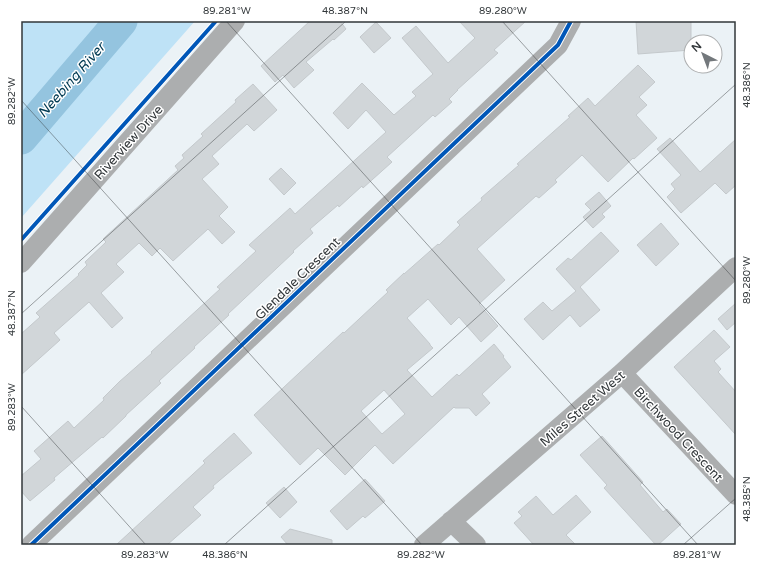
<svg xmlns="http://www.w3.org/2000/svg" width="757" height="566" font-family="'Varela Round',sans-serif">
	<rect width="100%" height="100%" fill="#ebf2f6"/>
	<path fill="#bee2f6" d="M21,21H195L21,218Z"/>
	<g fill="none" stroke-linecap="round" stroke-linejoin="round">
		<path stroke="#94c4df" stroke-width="33" d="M21,138L121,21"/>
	</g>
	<path fill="#d1d6d9" stroke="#c4c9cc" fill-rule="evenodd" d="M310,21H340L346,29L334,40L333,39L306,62L314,70L294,88L283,75L275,82L261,66Z
		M459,21H526L494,50L498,53L457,90H458L449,99L452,102L435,117L433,115L387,157L392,162L363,188L362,186L339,207L338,205L310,229L313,233L293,251L294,252L228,314L229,315L194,347L195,348L159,381L161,383L126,415V416L103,438L102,437L54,478L55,480L30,501L21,491V476L41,459L34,451L68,421L74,428L104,400L103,398L119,382L152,353L151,352L220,289L217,287L256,251L249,245L290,208L295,214L386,132L366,110L348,129L333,113L362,83L394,115L416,96L412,92L433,74L402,38L416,26L448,63L475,38Z
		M636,21H691V50L638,54Z
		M376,22L391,38L374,53L360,37Z
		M638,65L655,82L639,97L647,105L636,115L657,138L634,159L633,158L608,182L582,155L555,180L557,182L539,198L536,196L477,249L505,280L479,304L498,326L481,342L459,317L451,325L428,299L407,318L430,344V345L433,348L407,370L432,397L457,374L459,376L494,344L504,356L503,357L511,367L482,394L490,403L476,416L469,408H455L454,407L393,464L375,445L345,475L318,448L300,465L254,415L343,332L344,333L388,292L386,290L404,273V274L438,244L439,245L460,225L457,222L482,200L481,198L519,165L517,164L570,117L568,116L588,98L595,106ZM384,390L405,414L382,434L361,411Z
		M253,84L277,110L254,131L247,124L212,156L219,164L202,179L228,207L219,216L235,232L222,244L208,229L173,261L160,248L152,256L139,243L116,264L124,272L101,293L123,318L112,328L89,302L54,333L60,340L21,375V334L40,317L36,313L79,275L78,274L87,265L85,262L106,242L103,239L178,170L175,166L184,158L182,155L203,136L201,134L236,102L235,100Z
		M670,138L700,172L736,139V185L726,194L715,183L681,213L667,197L675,189L671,184L681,175L657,149Z
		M281,168L296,183L284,195L269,179Z
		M599,192L611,206L602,214L605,217L593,228L583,217L591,210L585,204Z
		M661,223L679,244L656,266L637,245Z
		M601,232L619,251L580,287L600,310L580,327L570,315L543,340L524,319L543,302L552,311L576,291L556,269L568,258L571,260Z
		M736,303V322L727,330L718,319Z
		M714,330L730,347L714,361L721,369L718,372L736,392V435L674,367Z
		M234,433L252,453L213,486L214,488L193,507L201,515L167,545H116L205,463L203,461Z
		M602,436L643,482L640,485L663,512L667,509L681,524L658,545H656L604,488L607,485L580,455Z
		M365,479L385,501L365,518L363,516L347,530L330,511Z
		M284,487L297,502L280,518L266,503Z
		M576,495L591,512L566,535L576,545H534L514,523L522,516L518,512L536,496L553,515Z
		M290,529L332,540V545H288L281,537Z"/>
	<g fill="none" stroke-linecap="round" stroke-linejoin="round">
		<path stroke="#acaeaf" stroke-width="20" d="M21,263L235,21
			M622,373L736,495
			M451,521L476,545
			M31,545L558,45L571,21
			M424,545L622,373L736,267"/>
		<g stroke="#fff" stroke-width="6">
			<path id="cycleway" d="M21,240L216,21
				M31,545L558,45L571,21"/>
		</g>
		<use href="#cycleway" stroke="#0057b8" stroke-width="4"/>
	</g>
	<path fill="none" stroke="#32373a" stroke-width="1" stroke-opacity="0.45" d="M226,21L698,545M502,21L736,281M21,100L422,545M21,314L346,21M21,406L146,545M224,545L736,84M683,545L736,498"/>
	<g text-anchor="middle" stroke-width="3" stroke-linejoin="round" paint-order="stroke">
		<g font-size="13" fill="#32373a" stroke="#fff">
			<text transform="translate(128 142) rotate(-48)" y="5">Riverview Drive</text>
			<text transform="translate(297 278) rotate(-44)" y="5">Glendale Crescent</text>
			<text transform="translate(582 408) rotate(-41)" y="5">Miles Street West</text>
			<text transform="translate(679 434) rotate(47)" y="5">Birchwood Crescent</text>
		</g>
		<g font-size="14" font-style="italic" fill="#003a53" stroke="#fff">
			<text transform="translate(71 80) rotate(-49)" y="5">Neebing River</text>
		</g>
	</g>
	<rect width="757" height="566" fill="none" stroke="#ffffff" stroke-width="44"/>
	<g transform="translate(703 54) rotate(318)"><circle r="19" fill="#ffffff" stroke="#adafb0"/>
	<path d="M0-3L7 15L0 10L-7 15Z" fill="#73787c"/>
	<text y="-6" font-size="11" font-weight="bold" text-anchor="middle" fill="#32373a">N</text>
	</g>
	<rect x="22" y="22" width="713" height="522" fill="none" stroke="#32373a" stroke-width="1.5"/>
	<g font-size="10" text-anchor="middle" fill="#32373a">
		<text x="227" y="14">89.281°W</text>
		<text x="345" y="14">48.387°N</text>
		<text x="503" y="14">89.280°W</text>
		<text transform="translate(746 85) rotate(-90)" y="4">48.386°N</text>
		<text transform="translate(11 101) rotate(-90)" y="4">89.282°W</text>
		<text transform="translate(746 280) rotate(-90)" y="4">89.280°W</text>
		<text transform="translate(11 313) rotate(-90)" y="4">48.387°N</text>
		<text transform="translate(11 407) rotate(-90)" y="4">89.283°W</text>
		<text transform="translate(746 499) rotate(-90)" y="4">48.385°N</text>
		<text x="145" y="558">89.283°W</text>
		<text x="225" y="558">48.386°N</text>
		<text x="421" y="558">89.282°W</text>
		<text x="697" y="558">89.281°W</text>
	</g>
</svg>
